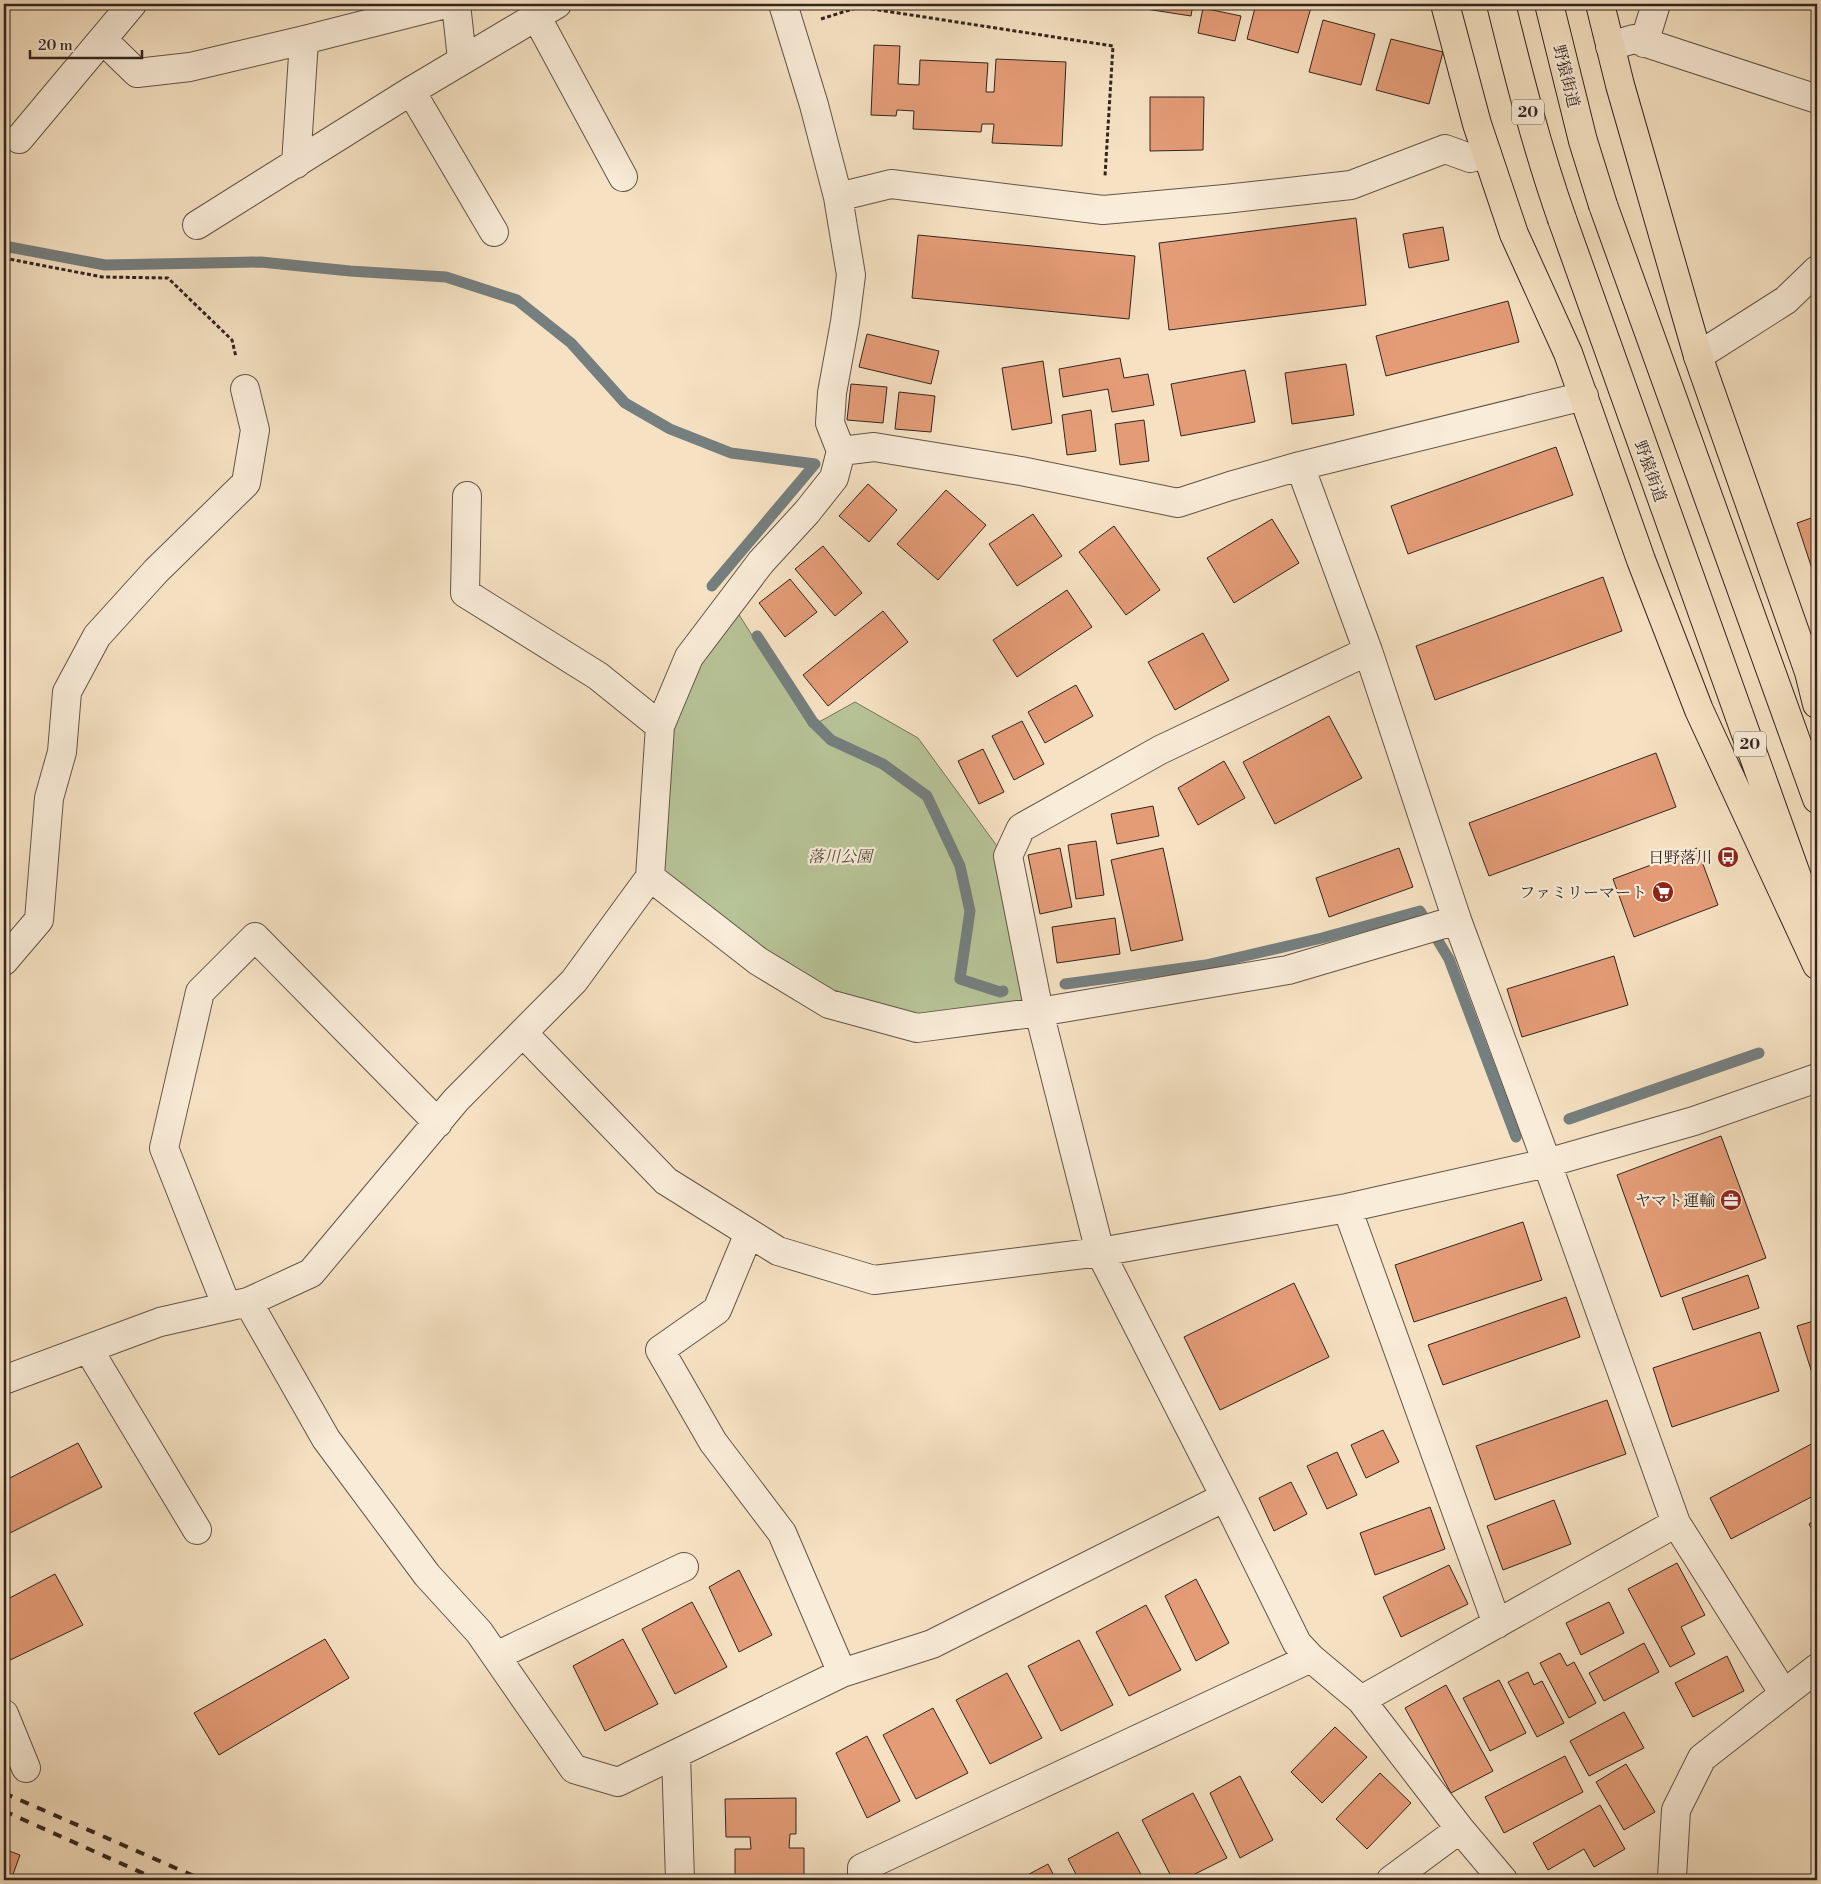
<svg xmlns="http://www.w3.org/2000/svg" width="1821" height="1884" font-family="'Libre Bodoni','Noto Serif JP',serif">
	<rect width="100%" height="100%" fill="#f6e2c3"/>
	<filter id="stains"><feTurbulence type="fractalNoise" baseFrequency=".004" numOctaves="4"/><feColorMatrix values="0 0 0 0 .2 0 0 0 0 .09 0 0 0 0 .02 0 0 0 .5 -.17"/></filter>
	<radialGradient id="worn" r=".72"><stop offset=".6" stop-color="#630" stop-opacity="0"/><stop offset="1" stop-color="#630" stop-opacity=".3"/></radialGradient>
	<path fill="#b7c498" stroke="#74745c" d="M731,602L810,727L855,702L918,738L997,846L1039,1012L917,1028L829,1004L650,877L660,726Z"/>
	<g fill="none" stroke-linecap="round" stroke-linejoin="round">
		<path stroke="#757f7f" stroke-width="11" d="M4,246L105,265L261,262L350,271L446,277L517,300L571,343L625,403L670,429L731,453L815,464L712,586
			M757,636L813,722L831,740L883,764L927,796L960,866L970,911L960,979L1000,992L1003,991
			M1065,984L1206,965L1322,938L1420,911L1449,959L1516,1137
			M1569,1119L1759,1053"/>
	</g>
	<path fill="#e49c77" stroke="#322520" d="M1147,4H1193L1191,16L1146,9Z
		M1256,4H1312L1298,53L1247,39Z
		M1203,8L1241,16L1235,41L1198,33Z
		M1323,20L1375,34L1361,85L1309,72Z
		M1391,39L1443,52L1429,104L1376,90Z
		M874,45L900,46L898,84L919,85L920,60L988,63L986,92H994L996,59L1066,62L1062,146L992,143L994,124H982L981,132L913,129L914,111L897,110L896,116L871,115Z
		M1150,97H1204L1203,150L1150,151Z
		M1356,218L1366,305L1169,330L1159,243Z
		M1443,227L1449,260L1409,268L1403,234Z
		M918,235L1135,256L1129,319L912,298Z
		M1508,301L1519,342L1386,376L1376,336Z
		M867,334L939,351L931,384L859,367Z
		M1120,358L1124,378L1148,374L1154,405L1112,412L1108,389L1063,397L1059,369Z
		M1043,361L1052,423L1012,430L1002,368Z
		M1346,364L1354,415L1292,424L1285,373Z
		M1245,370L1255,422L1181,436L1171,384Z
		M851,384L887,387L883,423L847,420Z
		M899,392L935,396L931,432L895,429Z
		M1091,410L1096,451L1067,455L1062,415Z
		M1144,420L1149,461L1120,465L1115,424Z
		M1556,447L1573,495L1408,554L1391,506Z
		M868,484L897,510L869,542L839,516Z
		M946,490L986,525L938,580L897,544Z
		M1033,514L1062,556L1017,586L989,544Z
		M1817,516V584L1797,523Z
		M1272,519L1299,563L1234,603L1207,558Z
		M1114,526L1160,590L1126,615L1079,552Z
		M823,546L862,593L835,616L795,569Z
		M1603,577L1622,631L1435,700L1416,646Z
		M790,579L817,612L785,637L759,603Z
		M1067,590L1092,627L1017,677L993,640Z
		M883,611L908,642L828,706L803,675Z
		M1203,633L1229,680L1175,710L1148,662Z
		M1076,685L1093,716L1045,743L1028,712Z
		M1329,716L1362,778L1275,824L1243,762Z
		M1022,721L1044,764L1014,780L992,736Z
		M983,749L1004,792L979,804L958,761Z
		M1656,753L1676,807L1489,876L1469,823Z
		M1224,761L1245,798L1198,825L1178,788Z
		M1153,806L1159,836L1117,844L1111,814Z
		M1096,841L1104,895L1076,899L1068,845Z
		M1060,848L1072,907L1040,914L1028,855Z
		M1163,848L1183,940L1131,951L1111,860Z
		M1399,848L1413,887L1329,917L1316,878Z
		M1697,848L1718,905L1634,937L1613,879Z
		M1115,918L1120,954L1057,963L1052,927Z
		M1614,956L1628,1005L1522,1037L1507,989Z
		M1721,1136L1766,1258L1661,1297L1617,1175Z
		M1523,1222L1542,1280L1414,1322L1395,1265Z
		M1748,1275L1759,1308L1693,1330L1682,1298Z
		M1294,1283L1329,1357L1220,1410L1184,1337Z
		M1566,1297L1580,1337L1443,1385L1428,1345Z
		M1817,1320V1374L1813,1376L1797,1326Z
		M1760,1332L1779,1391L1672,1427L1653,1368Z
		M1607,1400L1626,1454L1495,1500L1476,1446Z
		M1383,1430L1399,1462L1366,1478L1351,1445Z
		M1817,1441V1494L1731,1539L1710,1498Z
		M78,1443L102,1487L4,1536V1481Z
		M1337,1452L1357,1495L1327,1509L1307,1466Z
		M1291,1482L1307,1514L1274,1531L1259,1498Z
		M1554,1500L1571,1544L1503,1570L1487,1526Z
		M1430,1507L1445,1549L1375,1575L1360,1533Z
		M1817,1519V1539L1809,1524Z
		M1677,1563L1705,1615L1681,1627L1695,1654L1670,1667L1628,1589Z
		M1449,1565L1468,1604L1401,1637L1383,1597Z
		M739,1570L772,1635L739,1652L709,1587Z
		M55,1574L83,1625L6,1662L4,1657V1601Z
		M1196,1579L1229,1643L1196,1661L1165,1596Z
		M692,1602L727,1667L675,1694L642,1629Z
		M1609,1602L1624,1633L1581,1655L1566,1623Z
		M1146,1605L1181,1670L1129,1696L1096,1632Z
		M325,1639L349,1678L219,1755L194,1713Z
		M623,1639L658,1704L605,1731L573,1666Z
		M1079,1640L1113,1705L1061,1731L1028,1666Z
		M1644,1643L1659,1672L1604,1701L1589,1673Z
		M1560,1653L1567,1666L1574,1662L1596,1703L1569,1718L1540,1663Z
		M1727,1656L1744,1691L1693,1717L1675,1683Z
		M1528,1672L1534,1685L1542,1681L1564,1723L1537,1737L1508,1682Z
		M1007,1673L1042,1738L990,1764L956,1700Z
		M1499,1680L1526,1733L1490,1751L1463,1698Z
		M1446,1685L1493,1771L1451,1793L1405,1708Z
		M933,1708L968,1773L916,1799L883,1735Z
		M1624,1712L1644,1748L1589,1776L1570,1741Z
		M1335,1727L1367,1757L1322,1803L1291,1772Z
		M867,1736L900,1801L867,1818L836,1753Z
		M1565,1756L1583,1792L1504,1833L1485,1797Z
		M1626,1764L1655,1812L1624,1830L1596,1782Z
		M1380,1773L1411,1803L1367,1849L1336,1819Z
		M1240,1776L1273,1840L1240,1858L1210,1793Z
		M1193,1793L1227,1858L1183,1880H1173L1142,1820Z
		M796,1798V1834H790L789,1848H804V1880H735V1849H751L750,1837H726L725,1799Z
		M1600,1805L1625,1849L1594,1867L1584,1849L1548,1870L1533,1843Z
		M1118,1832L1144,1880H1079L1068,1859Z
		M4,1849L20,1855L11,1880H4Z
		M1048,1864L1056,1880H1018Z"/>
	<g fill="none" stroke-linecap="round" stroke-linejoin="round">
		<g stroke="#635449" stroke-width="30">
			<path id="minor" d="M456,4L462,59
				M536,16L623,177
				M103,40L137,73L190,67L304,40L446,4
				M1644,43L1656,4
				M1610,46L1634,39L1817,99
				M411,91L494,232
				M19,139L132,4
				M296,164L304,40
				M838,197L891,184L1103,210L1225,199L1351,185L1445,149L1470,158L1487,154
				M197,225L411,91L557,4
				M1698,356L1786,300L1817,270
				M841,451L874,447L1021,471L1178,503L1230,486L1300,466L1584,396
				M1300,466L1368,651L1457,920L1547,1163L1676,1523L1784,1694
				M467,496L465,593L598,676L660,726
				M1368,651L1160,750L1021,828L1008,856L1039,1012L1100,1252L1225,1497L1297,1643L1311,1658L1361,1700L1460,1829L1503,1880
				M650,877L758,961L829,1004L917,1028L1039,1012L1288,970L1457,920
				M4,961L39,920L49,798L62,752L67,692L97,636L156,571L246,483L255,430L245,389
				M523,1033L666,1181L778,1251L874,1280L1100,1252L1347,1208L1547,1163L1694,1121L1817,1078
				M1347,1208L1497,1624
				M749,1233L717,1310L660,1350L713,1442L782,1533L842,1673
				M248,1302L326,1439L427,1575L479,1632L574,1769L618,1782L842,1673L932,1644L1225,1497
				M227,1307L164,1148L200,992L255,937L438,1123
				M89,1350L197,1530
				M4,1380L160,1322L248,1302L311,1273L456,1100L574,981L650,877L660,726L689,657L761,562L807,512L834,478L841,451L830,423L832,393L845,322L851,275L838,197L814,105L783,4
				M496,1656L684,1567
				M1361,1700L1676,1523
				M4,1714L26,1768
				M676,1754L680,1880
				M1672,1877L1676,1810L1702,1758L1817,1668
				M862,1880V1868L1311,1658
				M1391,1880L1460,1829"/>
		</g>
		<g stroke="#322520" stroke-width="30">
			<path id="major" d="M1445,4L1477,124L1514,234L1568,353L1641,560L1699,710L1817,965
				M1600,4L1620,85L1698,356L1809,672L1817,704
				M1603,205L1817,799
				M1562,219L1807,905"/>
		</g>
		<path stroke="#322520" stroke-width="3" stroke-dasharray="4 2.5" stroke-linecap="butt" d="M821,19L859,7L1113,46L1105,176
			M4,258L102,277L168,278L232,340L236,357"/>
		<use href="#minor" stroke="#f9ecd8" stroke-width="28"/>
		<use href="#major" stroke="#f6e2c3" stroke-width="28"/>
		<path stroke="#322520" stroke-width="4" stroke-dasharray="9 9" stroke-linecap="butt" d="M4,1793L203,1880
			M4,1811L158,1880"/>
		<g stroke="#322520" stroke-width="30" stroke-linecap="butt">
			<path id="major-bridge" d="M1501,4C1519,77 1537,148 1562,219
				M1549,4L1583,141L1603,205"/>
		</g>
		<use href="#major-bridge" stroke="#f6e2c3" stroke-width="28"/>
	</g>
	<defs>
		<g id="bus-disc" transform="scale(1.125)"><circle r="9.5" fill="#8f2418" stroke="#f9ecd8"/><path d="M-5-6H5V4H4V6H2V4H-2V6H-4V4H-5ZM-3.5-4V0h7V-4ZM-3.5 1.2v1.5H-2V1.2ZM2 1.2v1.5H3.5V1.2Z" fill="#fff"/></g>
		<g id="supermarket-disc" transform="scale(1.125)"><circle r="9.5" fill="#8f2418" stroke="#f9ecd8"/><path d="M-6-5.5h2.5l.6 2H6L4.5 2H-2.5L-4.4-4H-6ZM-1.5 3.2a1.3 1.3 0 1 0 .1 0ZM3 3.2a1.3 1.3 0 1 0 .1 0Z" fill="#fff"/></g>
		<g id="office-disc" transform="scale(1.125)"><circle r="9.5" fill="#8f2418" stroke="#f9ecd8"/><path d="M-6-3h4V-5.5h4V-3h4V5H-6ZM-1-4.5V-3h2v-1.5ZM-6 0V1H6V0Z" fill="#fff"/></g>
	</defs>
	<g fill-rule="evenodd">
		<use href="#bus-disc" x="1728" y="857"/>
		<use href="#supermarket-disc" x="1663" y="892"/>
		<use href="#office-disc" x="1731" y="1200"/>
	</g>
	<g text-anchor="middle" stroke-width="4.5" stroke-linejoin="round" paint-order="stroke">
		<g fill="#f9ecd8" stroke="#6e6157" stroke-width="1">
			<rect x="1512" y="99.5" width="32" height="25" rx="4"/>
			<rect x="1734" y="731.5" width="32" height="25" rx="4"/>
		</g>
		<g font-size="15" font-weight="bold" fill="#322520">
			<text x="1528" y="117">20</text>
			<text x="1750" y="749">20</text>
		</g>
		<g font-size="16" fill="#322520" stroke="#f9ecd8">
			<text transform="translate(1567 76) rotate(76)" y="6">野猿街道</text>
			<text transform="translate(1651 471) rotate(70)" y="6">野猿街道</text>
		</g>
		<g font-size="16" font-style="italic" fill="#534d3e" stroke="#f9ecd8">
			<text x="840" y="862">落川公園</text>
		</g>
		<g font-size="16" fill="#322520" stroke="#f9ecd8" text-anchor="end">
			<text x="1712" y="863">日野落川</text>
			<text x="1647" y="898">ファミリーマート</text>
			<text x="1715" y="1206">ヤマト運輸</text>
		</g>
	</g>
	<rect width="1821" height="1884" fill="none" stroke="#f6e2c3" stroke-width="20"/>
	<rect x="5" y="5" width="1811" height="1874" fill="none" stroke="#322520" stroke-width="2.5"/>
	<rect x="10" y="10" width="1801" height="1864" fill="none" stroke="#322520"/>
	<path d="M30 50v8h112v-8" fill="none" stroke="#322520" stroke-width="2.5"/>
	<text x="38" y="50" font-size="15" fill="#322520" stroke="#f9ecd8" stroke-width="4" paint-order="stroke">20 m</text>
	<rect width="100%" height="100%" filter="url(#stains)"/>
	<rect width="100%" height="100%" fill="url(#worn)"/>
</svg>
